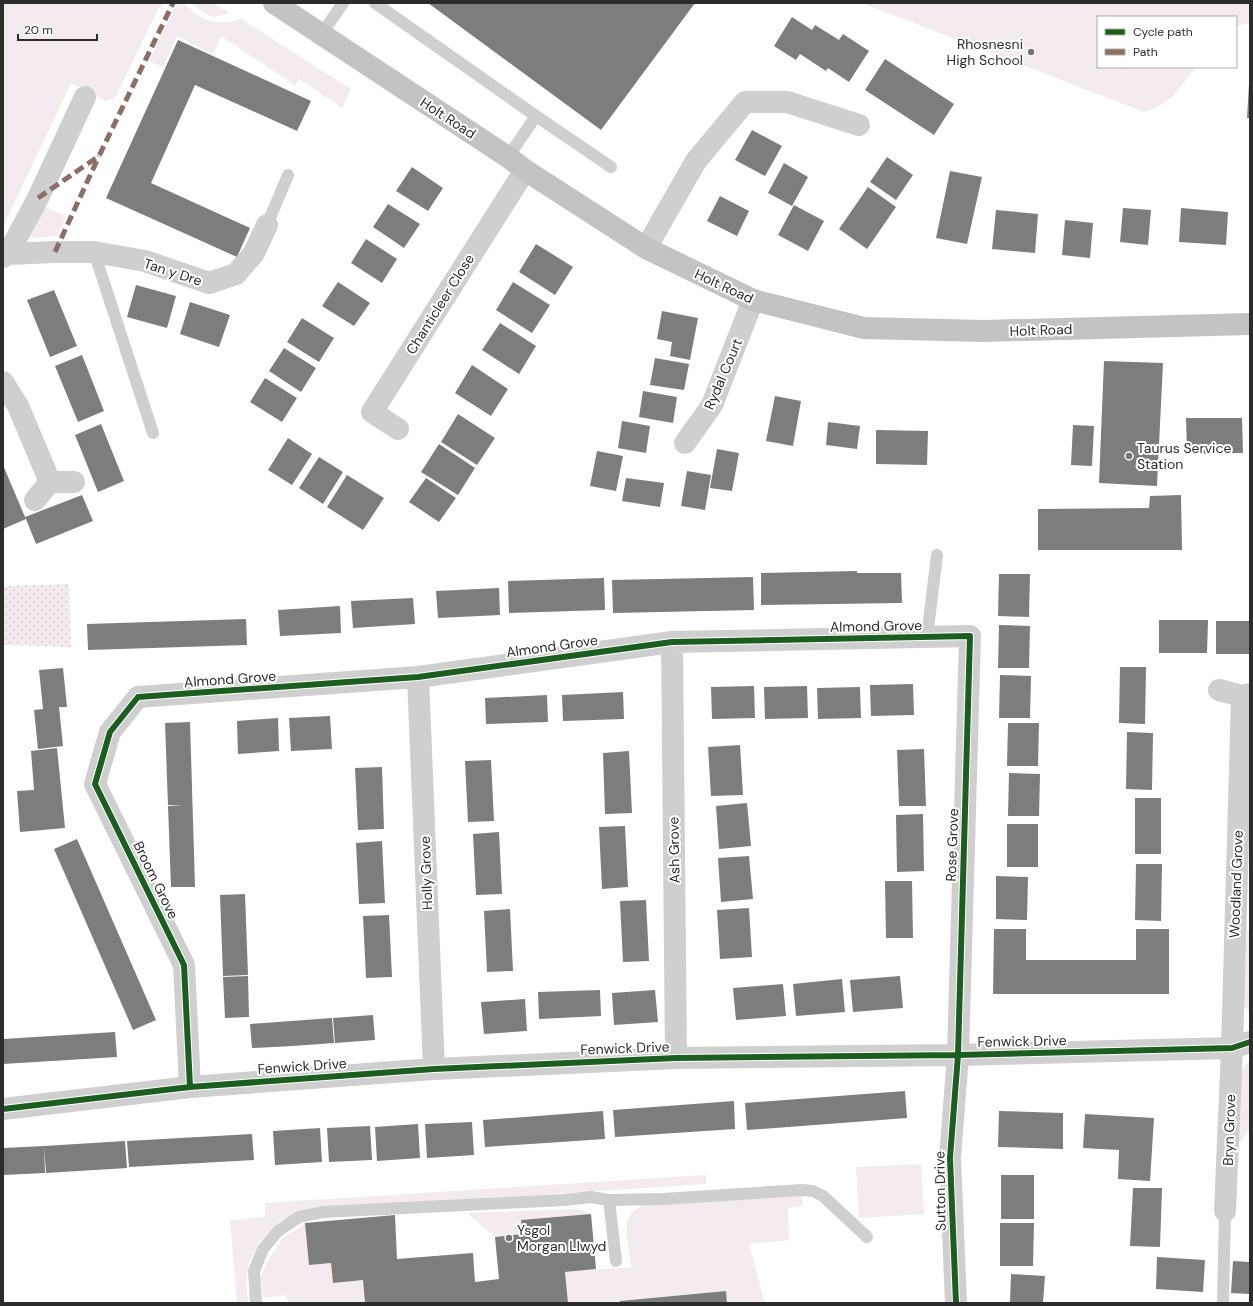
<svg xmlns="http://www.w3.org/2000/svg" width="1253" height="1306" font-family="'DM Sans',sans-serif">
	<defs>
		<pattern id="garden-dots" width="8" height="8" patternUnits="userSpaceOnUse"><rect width="8" height="8" fill="#f3ebef"/><path d="M2 2h.1M6 6h.1" fill="none" stroke="#d0cacd" stroke-width="1.8" stroke-linecap="round"/></pattern>
	</defs>
	<rect width="100%" height="100%" fill="#fff"/>
	<path fill="#f3ebef" d="M3,3H164L158,10L115,98L106,101L71,83L3,227Z
		M179,3C186,4 190,9 195,13C210,25 224,24 241,19L351,89L342,108L299,79L295,85L221,36L213,55L177,36L163,67L149,61L175,7Z
		M192,3H213L230,13L213,17L202,12Z
		M862,3H1250V23L1236,26V17H1098V67H1196C1180,87 1171,105 1144,112Z
		M44,207L66,216L57,236L30,238Z
		M1247,929L1250,932V1013L1243,1005Z
		M1250,1061V1129L1239,1144L1240,1074L1245,1065Z
		M921,1164L924,1214L859,1218L856,1167Z
		M706,1175V1184L306,1210L280,1221L260,1241L249,1262L246,1280L248,1303H237L230,1220L265,1217V1203Z
		M802,1196L803,1206L788,1208L789,1240L749,1244L765,1303H727L726,1291L620,1301V1303H568L565,1272L631,1267C630,1253 623,1227 629,1216C633,1210 639,1207 645,1205Z
		M578,1209L591,1214L522,1220L523,1234L495,1237L467,1213Z
		M305,1223L309,1265L331,1263L333,1283L363,1280L365,1303H289L285,1295L263,1298L261,1277L267,1262L283,1238Z"/>
	<path fill="url(#garden-dots)" d="M69,584L71,647L3,645V586Z"/>
	<path fill="#7d7d7d" d="M428,3H695L601,130Z
		M792,17L812,30L815,25L839,40L843,34L869,51L849,82L828,68L826,71L800,54L796,60L774,46Z
		M178,40L311,101L297,131L195,85L151,183L250,228L237,257L106,198Z
		M885,59L954,104L934,135L865,90Z
		M1249,84H1250V118H1247Z
		M752,130L782,146L765,176L735,160Z
		M887,157L913,175L896,200L870,182Z
		M784,163L808,177L792,206L768,193Z
		M412,167L443,188L428,211L396,191Z
		M950,171L982,177L967,244L936,238Z
		M868,187L896,207L867,249L839,229Z
		M720,196L749,211L737,236L707,221Z
		M388,204L420,224L404,248L373,227Z
		M794,205L824,221L808,251L778,235Z
		M1123,208L1151,210L1148,245L1120,242Z
		M1181,208L1228,212L1226,245L1179,242Z
		M996,210L1038,214L1035,253L992,249Z
		M1065,220L1093,223L1090,258L1062,255Z
		M366,239L397,259L382,283L351,263Z
		M536,244L573,267L555,295L519,272Z
		M338,282L370,303L354,326L322,306Z
		M513,282L550,305L532,333L496,310Z
		M136,285L176,296L167,328L127,317Z
		M54,290L77,346L50,357L27,300Z
		M190,302L230,315L219,347L180,334Z
		M662,311L698,318L690,360L670,356L672,342L657,339Z
		M302,318L334,338L319,362L287,342Z
		M500,323L536,346L519,374L482,350Z
		M284,348L316,368L301,392L269,371Z
		M82,355L104,411L78,422L55,366Z
		M655,358L689,364L684,390L650,385Z
		M1104,361L1163,363L1157,486L1099,483Z
		M472,365L508,389L491,416L455,393Z
		M265,378L297,398L282,422L250,402Z
		M643,391L677,397L673,423L639,417Z
		M775,396L801,401L793,446L766,441Z
		M458,414L495,438L477,465L441,442Z
		M1186,418H1242L1243,453L1187,454Z
		M622,421L650,426L646,453L618,448Z
		M828,422L860,426L857,449L826,445Z
		M101,424L124,481L98,492L75,435Z
		M1073,425L1094,426L1092,466L1071,465Z
		M876,430L928,431L927,465L876,464Z
		M288,438L312,454L292,485L268,470Z
		M439,444L475,468L458,495L421,472Z
		M717,449L739,453L732,491L710,488Z
		M597,451L623,456L616,491L590,486Z
		M319,457L343,472L323,504L299,488Z
		M3,465L25,517L82,495L93,521L36,544L26,519L3,529Z
		M687,471L711,475L705,510L681,506Z
		M347,475L384,498L363,530L327,507Z
		M426,478L456,498L439,522L409,502Z
		M626,478L664,483L660,507L622,501Z
		M1181,495L1182,550H1038V509L1149,508L1150,496Z
		M857,571V573H901L902,603L761,605V573Z
		M999,574H1030L1029,617L998,616Z
		M753,577L754,610L613,613L612,580Z
		M604,578L605,610L509,613L508,581Z
		M499,588L500,615L438,618L436,591Z
		M413,598L415,624L353,628L351,601Z
		M340,606L341,633L280,636L278,610Z
		M246,619L247,645L88,650L87,624Z
		M1159,620H1208L1207,653H1159Z
		M1216,621H1250V654H1216Z
		M999,625L1030,626L1029,668H998Z
		M1120,667H1146L1145,724L1119,723Z
		M63,668L67,707H59L63,746L38,749L34,710L43,709L39,670Z
		M1000,675L1031,676L1030,718H999Z
		M913,684L914,715L871,716L870,685Z
		M754,686L755,718L712,719L711,687Z
		M807,686L808,718L765,719L764,687Z
		M860,687L861,718L818,719L817,688Z
		M623,692L624,719L563,721L562,695Z
		M547,695L548,722L486,724L485,698Z
		M330,716L332,749L291,751L289,718Z
		M278,718L279,751L238,754L237,721Z
		M190,722L195,887H171L168,806L183,805H168L165,723Z
		M1008,723H1039L1038,766H1007Z
		M1127,732L1153,733L1152,790L1126,789Z
		M740,745L743,795L711,796L708,747Z
		M57,748L65,828L20,832L17,791L34,790L31,751Z
		M924,749L926,806H899L897,750Z
		M629,751L632,813L605,814L603,753Z
		M491,760L494,821L468,822L465,761Z
		M382,767L384,829L358,830L355,768Z
		M1009,773L1040,774L1039,816H1008Z
		M1135,798H1161V854H1135Z
		M747,803L751,846L719,849L716,806Z
		M923,814L924,871L897,872L896,815Z
		M1007,824H1038V867H1007Z
		M625,826L628,887L602,889L599,827Z
		M499,832L502,894L476,895L473,834Z
		M77,839L156,1020L133,1030L54,849Z
		M382,841L385,903L359,904L356,843Z
		M749,856L753,899L721,902L718,858Z
		M1136,864H1162L1161,921L1135,920Z
		M996,876L1028,877L1027,920L996,919Z
		M885,881H912L913,938H886Z
		M245,894L248,975L223,976L220,895Z
		M646,900L649,961L623,962L620,901Z
		M749,908L752,957L720,959L717,910Z
		M510,909L513,971L487,972L484,911Z
		M389,915L392,977L366,978L363,916Z
		M994,929H1026V960H1136V929H1169V994H993Z
		M248,976L249,1017L225,1018L223,977Z
		M900,976L903,1008L853,1012L850,980Z
		M842,979L845,1012L796,1016L793,984Z
		M783,984L786,1016L736,1020L733,988Z
		M600,990L601,1016L539,1019L538,992Z
		M655,990L658,1022L614,1025L612,993Z
		M525,999L527,1031L484,1034L481,1002Z
		M373,1015L375,1040L335,1043L333,1018Z
		M332,1018L334,1043L293,1046L292,1030L293,1046L252,1048L250,1024Z
		M115,1032L117,1057L3,1064V1039Z
		M905,1091L907,1118L747,1130L745,1103Z
		M734,1101L735,1129L615,1137L613,1110Z
		M603,1111L605,1139L485,1147L483,1120Z
		M999,1111L1063,1113V1149L998,1147Z
		M1085,1114L1154,1118L1150,1181L1118,1179L1119,1150L1083,1148Z
		M472,1122L474,1155L427,1158L425,1124Z
		M418,1124L420,1158L377,1161L375,1127Z
		M370,1126L372,1160L329,1162L327,1128Z
		M320,1128L322,1162L275,1165L273,1131Z
		M252,1134L254,1160L129,1167L127,1141Z
		M125,1141L127,1168L46,1173L44,1146Z
		M44,1146L45,1173L3,1175V1148Z
		M1001,1175H1034V1219H1001Z
		M1133,1188H1162L1160,1247L1130,1246Z
		M591,1214L596,1269L565,1272L568,1303H365L363,1280L333,1283L331,1263L309,1265L305,1223L395,1215L397,1259L473,1253L475,1282L499,1279L495,1237L523,1234L521,1220Z
		M1000,1223H1034L1033,1266H1000Z
		M1157,1257L1205,1260L1203,1292L1156,1289Z
		M1233,1261L1250,1262V1294L1231,1293Z
		M1011,1274L1045,1276L1043,1303H1010Z
		M726,1291L727,1303H620V1301Z"/>
	<g fill="none" stroke-linecap="round" stroke-linejoin="round">
		<path stroke="#cfcfcf" stroke-width="12" d="M375,3L536,116
			M321,35L343,3
			M508,157L536,116L611,167
			M267,225L288,175
			M94,252L153,433
			M927,637L937,555
			M609,1200L616,1261
			M256,1303L254,1271L263,1249L278,1231L299,1217L323,1212L564,1200L591,1197L609,1200L663,1199L802,1190L813,1191L823,1196L867,1237
			M1223,1303L1225,1211"/>
		<path stroke="#cfcfcf" stroke-width="22" d="M646,248L696,161L745,102H787L859,125
			M8,254L38,198L85,97
			M3,257L8,254L55,252H94L145,261L209,283L236,274L254,253L267,225
			M3,382L18,406L50,482H74
			M398,429L372,412L525,170
			M685,443L712,405L753,300
			M35,500L50,482
			M672,642L676,1058
			M418,677L434,1069
			M1219,690L1242,696L1250,694
			M190,1087L184,965L95,784L110,732L138,697L418,677L672,642L970,636L958,1055L950,1158L956,1303
			M3,1109L190,1087L434,1069L676,1058L958,1055L1232,1048L1250,1042
			M1225,1211L1232,1048L1242,696"/>
		<path stroke="#c3c3c3" stroke-width="22" d="M274,3L508,157L525,170L646,248L753,300L864,328L984,331L1250,324"/>
		<path stroke="#8d6e63" stroke-width="5" stroke-dasharray="10 5" stroke-linecap="butt" d="M38,198L99,156L173,3
			M55,252L99,156"/>
		<g stroke="#fff" stroke-width="8">
			<path id="cycleway" d="M190,1087L184,965L95,784L110,732L138,697L418,677L672,642L970,636L958,1055L950,1158L956,1303
				M3,1109L190,1087L434,1069L676,1058L958,1055L1232,1048L1250,1042"/>
		</g>
		<use href="#cycleway" stroke="#1b5e20" stroke-width="6"/>
	</g>
	<g fill="#767676" stroke="#fff" stroke-width="1.5">
		<circle cx="1031" cy="52" r="4"/>
		<circle cx="1129" cy="456" r="4"/>
		<circle cx="509" cy="1238" r="4"/>
	</g>
	<g text-anchor="middle" stroke-width="4" stroke-linejoin="round" paint-order="stroke">
		<g font-size="14" fill="#2c2c2c" stroke="#fff" text-anchor="start">
			<text x="1023" y="49" text-anchor="end">Rhosnesni<tspan x="1023" dy="16">High School</tspan></text>
			<text x="1137" y="453">Taurus Service<tspan x="1137" dy="16">Station</tspan></text>
			<text x="517" y="1235">Ysgol<tspan x="517" dy="16">Morgan Llwyd</tspan></text>
		</g>
		<g font-size="14" fill="#2c2c2c" stroke="#fff">
			<text transform="translate(448 118) rotate(33)" y="5">Holt Road</text>
			<text transform="translate(173 272) rotate(18)" y="5">Tan y Dre</text>
			<text transform="translate(724 286) rotate(25)" y="5">Holt Road</text>
			<text transform="translate(440 304) rotate(-58)" y="5">Chanticleer Close</text>
			<text transform="translate(1041 330) rotate(-2)" y="5">Holt Road</text>
			<text transform="translate(723 374) rotate(-67)" y="5">Rydal Court</text>
			<text transform="translate(876 626) rotate(-1)" y="5">Almond Grove</text>
			<text transform="translate(552 646) rotate(-8)" y="5">Almond Grove</text>
			<text transform="translate(230 679) rotate(-4)" y="5">Almond Grove</text>
			<text transform="translate(952 845) rotate(-88)" y="5">Rose Grove</text>
			<text transform="translate(674 850) rotate(-91)" y="5">Ash Grove</text>
			<text transform="translate(426 873) rotate(-92)" y="5">Holly Grove</text>
			<text transform="translate(156 880) rotate(64)" y="5">Broom Grove</text>
			<text transform="translate(1236 884) rotate(-88)" y="5">Woodland Grove</text>
			<text transform="translate(1022 1041) rotate(-1)" y="5">Fenwick Drive</text>
			<text transform="translate(625 1048) rotate(-2)" y="5">Fenwick Drive</text>
			<text transform="translate(302 1066) rotate(-4)" y="5">Fenwick Drive</text>
			<text transform="translate(1229 1130) rotate(-88)" y="5">Bryn Grove</text>
			<text transform="translate(940 1191) rotate(-91)" y="5">Sutton Drive</text>
		</g>
	</g>
	<rect width="1253" height="1306" fill="none" stroke="#2c2c2c" stroke-width="8"/>
	<rect x="1097" y="16" width="140" height="52" fill="#ffffff" stroke="#ababab"/>
	<rect x="1105" y="29" width="20" height="6" fill="#1b5e20" stroke="#ababab"/>
	<text x="1133" y="36" font-size="12" fill="#2c2c2c">Cycle path</text>
	<rect x="1105" y="49" width="20" height="6" fill="#8d6e63" stroke="#ababab"/>
	<text x="1133" y="56" font-size="12" fill="#2c2c2c">Path</text>
	<path d="M18 34v6h79v-6" fill="none" stroke="#2c2c2c" stroke-width="2"/>
	<text x="24" y="34" font-size="12" fill="#2c2c2c" stroke="#ffffff" stroke-width="3" paint-order="stroke">20 m</text>
</svg>
